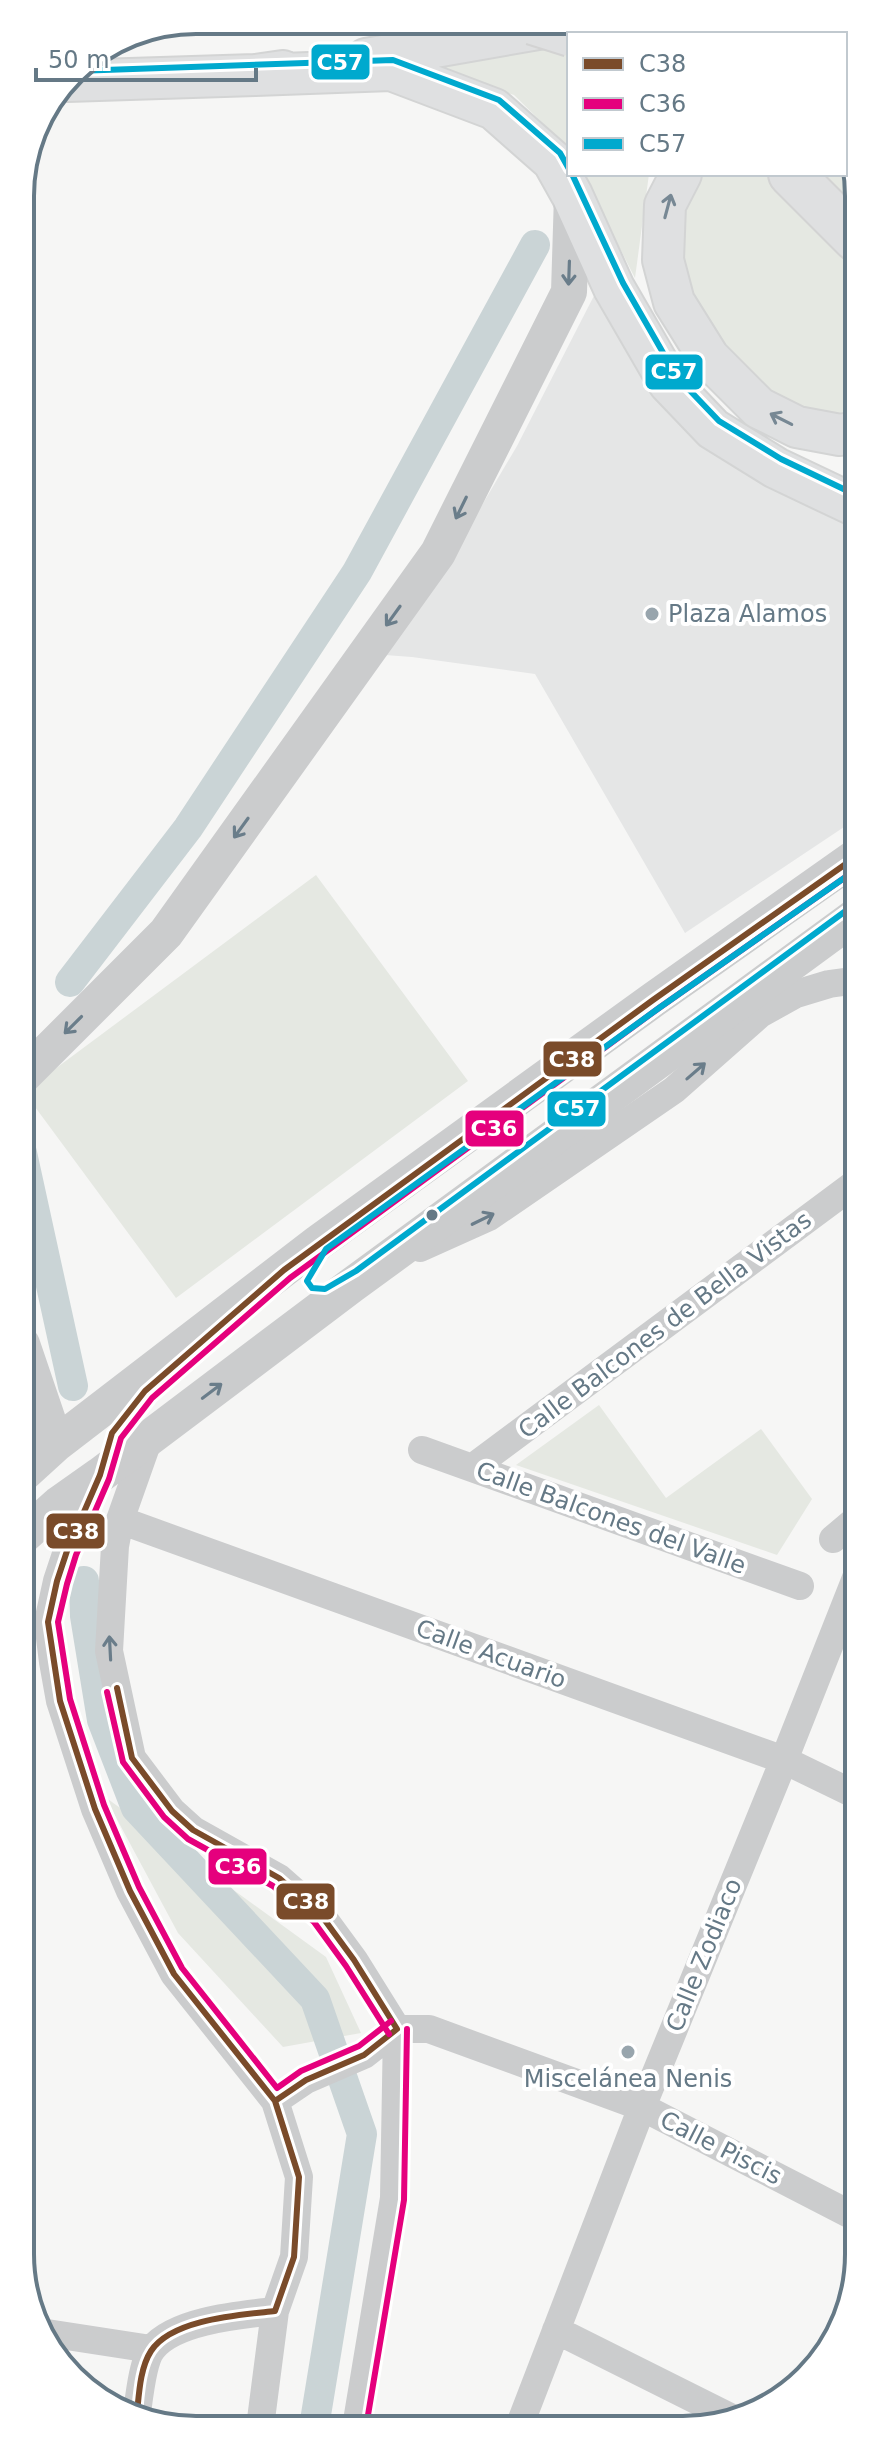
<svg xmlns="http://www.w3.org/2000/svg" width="879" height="2450" font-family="'DejaVu Sans',sans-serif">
	<rect width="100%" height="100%" fill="#f6f6f5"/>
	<path fill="#e5e6e6" d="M600,284L657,395L856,515V819L685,933L535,674L412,657L385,655L443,571L517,446Z"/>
	<path fill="#e5e8e2" d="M633,23H693L711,34H584Z
		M569,37V149L514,95L437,68Z
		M845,142L856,161V432L840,435L709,358L665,205L681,174H845Z
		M582,174H649L635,278Z
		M316,875L468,1081L176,1298L24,1092Z
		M599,1405L666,1498L761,1429L812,1499L777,1555L516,1465Z
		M105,1797L326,1957L361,2033L283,2047L178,1933Z"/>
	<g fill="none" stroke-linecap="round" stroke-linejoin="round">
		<path stroke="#cad4d6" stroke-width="30" d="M70,982L188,828L357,572L535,245
			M22,1153L73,1386
			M84,1581L85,1616L102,1720L136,1808L315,1999L362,2134L314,2427"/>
		<g stroke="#d3d4d4" stroke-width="44">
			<path id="secondary" d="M366,59L567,24
				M255,75L391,70L494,109L553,161L572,195L614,288L669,383L713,429L776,468L856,506
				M67,81L255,75L283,71
				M681,174L665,205L663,260L674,302L709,358L759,408L797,427L840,435L856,432"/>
		</g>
		<g stroke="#d3d3d3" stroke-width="48">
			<path id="trunk" d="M791,174L856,239"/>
		</g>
		<path stroke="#cbcccd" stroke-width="28" d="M420,1248L489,1217L674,1090L760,1014L796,994L829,984L851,981L857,983
			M149,1438L120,1520L115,1546L109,1651L132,1758L172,1811L193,1830L279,1878L321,1915L354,1960L397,2029
			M422,1450L800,1586
			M472,1468L857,1182
			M100,1475L67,1551L57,1581L48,1622L53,1662L60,1701L95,1809L130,1891L174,1974L275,2101L299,2177L294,2257L275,2311C241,2315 176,2320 153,2348C143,2359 139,2398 137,2413
			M120,1520L784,1760L858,1796
			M833,1539L858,1518
			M275,2101L306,2080L364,2055L397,2029H429L642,2107L859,2219
			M556,2330L732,2418
			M47,2333L151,2349
			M260,2427L275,2311
			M356,2427L394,2198L397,2029
			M519,2427L642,2107L784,1760L858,1573"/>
		<path stroke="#cbcccd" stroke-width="36" d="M22,1077L166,933L438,553L569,292L572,195
			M22,1344L56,1444
			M22,1475L56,1444L319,1242L653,1000L857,856
			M22,1537L59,1504L100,1475L352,1285L857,915"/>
		<use href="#secondary" stroke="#dfe0e1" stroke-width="40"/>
		<use href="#trunk" stroke="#dfe0e1" stroke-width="44"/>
		<g stroke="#d3d3d3" stroke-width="48" stroke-linecap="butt">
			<path id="trunk-bridge" d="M533,22L571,34"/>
		</g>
		<use href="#trunk-bridge" stroke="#dfe0e1" stroke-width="44"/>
		<g stroke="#fff" stroke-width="12">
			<path id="bus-1" d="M117,1688L132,1758L172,1811L193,1830L279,1878L321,1915L354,1960L397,2029L364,2055L306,2080L275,2101
				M137,2413C139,2394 140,2368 151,2351C172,2319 240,2315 275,2311L294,2257L299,2177L275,2101L174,1974L130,1891L95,1809L60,1701L48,1622L57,1581L67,1551L100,1475L112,1433L145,1391L284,1270L653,1000L857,856"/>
		</g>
		<g stroke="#fff" stroke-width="12">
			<path id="bus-2" d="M107,1692L123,1762L164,1817L188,1839L273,1886L314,1922L346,1966L389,2034
				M391,2021L359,2046L301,2071L277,2088L182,1968L139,1887L104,1805L70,1699L58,1622L67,1584L76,1555L109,1479L121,1438L152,1398L290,1278L659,1008L857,869
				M366,2427L404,2200L407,2029"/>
		</g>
		<g stroke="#fff" stroke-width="12">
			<path id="bus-3" d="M75,71L393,60L499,100L560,153L569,169
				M572,174L623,283L677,377L719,421L781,459L856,495
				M851,907L356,1271L325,1289L312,1288L307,1281L326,1249L659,1008L857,869"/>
		</g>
		<use href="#bus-1" stroke="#7a4b2a" stroke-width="6"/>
		<use href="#bus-2" stroke="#e5007d" stroke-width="6"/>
		<use href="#bus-3" stroke="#00a9ce" stroke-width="6"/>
	</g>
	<defs><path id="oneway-shaft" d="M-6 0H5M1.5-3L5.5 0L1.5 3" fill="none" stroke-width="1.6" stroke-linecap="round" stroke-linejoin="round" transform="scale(2)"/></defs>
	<g stroke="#778894">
		<use href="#oneway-shaft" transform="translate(668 206) rotate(-75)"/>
		<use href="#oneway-shaft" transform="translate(781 419) rotate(-153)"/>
	</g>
	<g stroke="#6a7d8a">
		<use href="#oneway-shaft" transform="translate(569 273) rotate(92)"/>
		<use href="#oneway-shaft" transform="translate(461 508) rotate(116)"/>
		<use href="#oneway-shaft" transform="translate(393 616) rotate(126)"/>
		<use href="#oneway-shaft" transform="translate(241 828) rotate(126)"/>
		<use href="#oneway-shaft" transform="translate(73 1025) rotate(135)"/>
		<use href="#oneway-shaft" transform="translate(696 1071) rotate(-41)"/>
		<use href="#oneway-shaft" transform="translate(483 1219) rotate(-26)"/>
		<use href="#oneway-shaft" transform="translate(212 1391) rotate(-37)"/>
		<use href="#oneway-shaft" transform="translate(110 1648) rotate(-93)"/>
	</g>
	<g fill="#98a5ad" stroke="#fff" stroke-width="3">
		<circle cx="652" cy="614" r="8"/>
		<circle cx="628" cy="2052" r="8"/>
	</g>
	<circle fill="#657986" stroke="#fff" stroke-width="3" cx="432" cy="1215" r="7"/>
	<g text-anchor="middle" stroke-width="8" stroke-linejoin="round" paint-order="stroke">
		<g font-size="24" fill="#657986" stroke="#fff" text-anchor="start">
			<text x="668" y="622">Plaza Alamos</text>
			<text x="628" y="2087" text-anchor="middle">Miscelánea Nenis</text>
		</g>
		<g font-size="24" fill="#657986" stroke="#fff">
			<text transform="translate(665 1325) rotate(-37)" y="8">Calle Balcones de Bella Vistas</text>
			<text transform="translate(611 1518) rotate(20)" y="8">Calle Balcones del Valle</text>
			<text transform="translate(491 1654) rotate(20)" y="8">Calle Acuario</text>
			<text transform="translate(704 1955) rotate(-68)" y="8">Calle Zodiaco</text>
			<text transform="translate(721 2148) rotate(27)" y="8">Calle Piscis</text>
		</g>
	</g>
	<path d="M0 0H879V2450H0ZM196 34H683A162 162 0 0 1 845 196V2254A162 162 0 0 1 683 2416H196A162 162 0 0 1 34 2254V196A162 162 0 0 1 196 34Z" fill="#fff" fill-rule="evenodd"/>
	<path fill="none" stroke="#657986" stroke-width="4" d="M196 34H683A162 162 0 0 1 845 196V2254A162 162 0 0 1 683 2416H196A162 162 0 0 1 34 2254V196A162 162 0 0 1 196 34Z"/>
	<g stroke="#fff" stroke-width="3">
		<rect x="310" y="43" width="61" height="38" rx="8" fill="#00a9ce"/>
		<rect x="644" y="353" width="60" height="38" rx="8" fill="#00a9ce"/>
		<rect x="542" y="1040" width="61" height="38" rx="8" fill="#7a4b2a"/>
		<rect x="546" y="1090" width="61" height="38" rx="8" fill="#00a9ce"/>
		<rect x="464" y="1109" width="61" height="39" rx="8" fill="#e5007d"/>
		<rect x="45" y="1512" width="61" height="38" rx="8" fill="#7a4b2a"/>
		<rect x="207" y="1847" width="61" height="39" rx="8" fill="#e5007d"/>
		<rect x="275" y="1882" width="61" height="39" rx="8" fill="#7a4b2a"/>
	</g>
	<g font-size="22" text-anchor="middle" font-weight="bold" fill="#fff">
		<text x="340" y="70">C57</text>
		<text x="674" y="379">C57</text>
		<text x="572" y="1067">C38</text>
		<text x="577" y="1116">C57</text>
		<text x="494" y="1136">C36</text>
		<text x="76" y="1539">C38</text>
		<text x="238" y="1874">C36</text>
		<text x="306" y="1909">C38</text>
	</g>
	<rect x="567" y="32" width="280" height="144" fill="#ffffff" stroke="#c1c9cf" stroke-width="2"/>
	<rect x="583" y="58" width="40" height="12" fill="#7a4b2a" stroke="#c1c9cf" stroke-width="2"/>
	<text x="639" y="72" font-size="24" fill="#657986">C38</text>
	<rect x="583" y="98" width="40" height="12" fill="#e5007d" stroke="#c1c9cf" stroke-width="2"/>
	<text x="639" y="112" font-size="24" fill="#657986">C36</text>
	<rect x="583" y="138" width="40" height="12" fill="#00a9ce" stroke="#c1c9cf" stroke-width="2"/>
	<text x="639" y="152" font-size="24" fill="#657986">C57</text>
	<path d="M36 68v12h220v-12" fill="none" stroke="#657986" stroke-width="4"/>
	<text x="48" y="68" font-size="24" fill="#657986" stroke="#ffffff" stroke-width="6" paint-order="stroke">50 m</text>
</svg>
